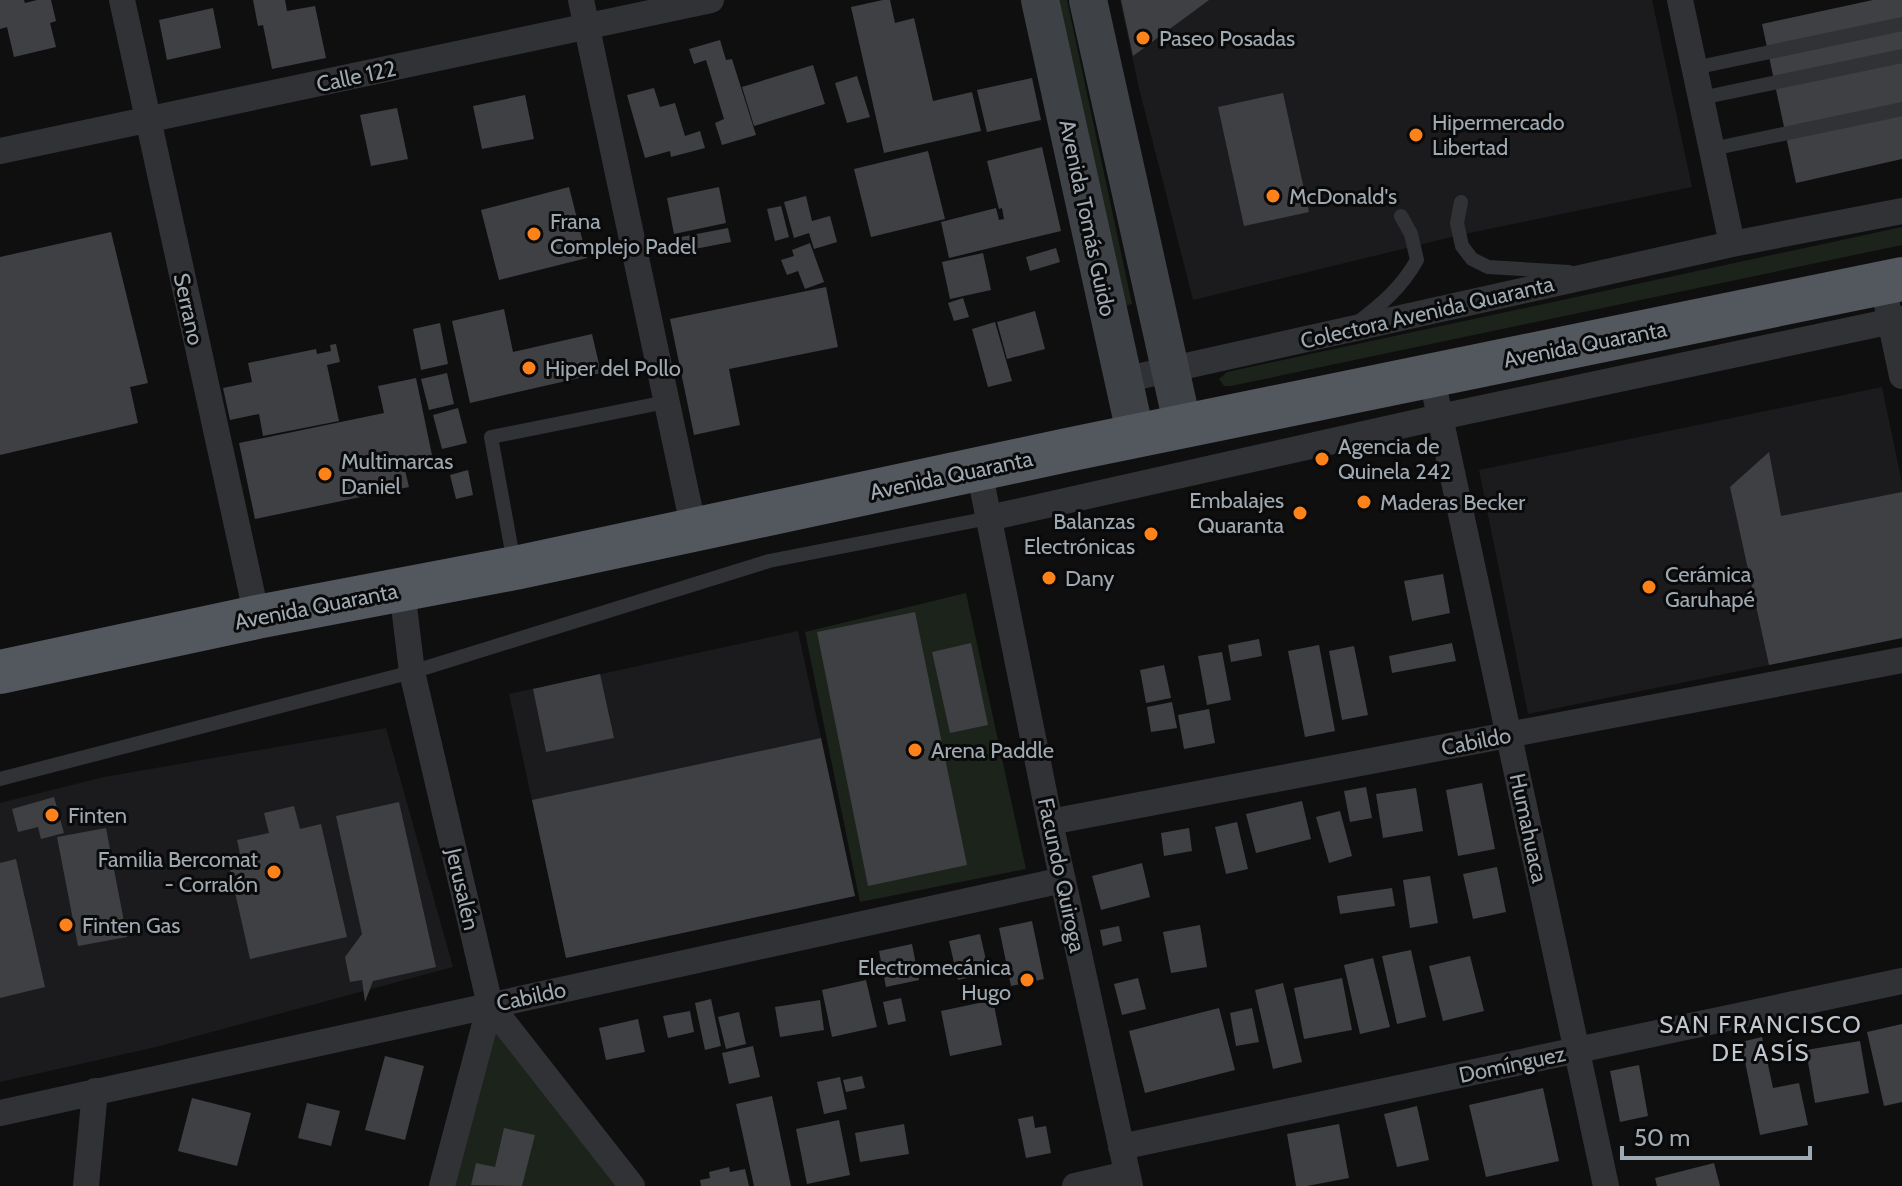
<svg xmlns="http://www.w3.org/2000/svg" width="1902" height="1186" font-family="Cabin,sans-serif">
	<rect width="100%" height="100%" fill="#0f0f10"/>
	<path fill="#1b1b1d" d="M1120,0H1652L1692,187L1460,235L1193,300L1138,84Z
		M1882,387L1902,483V638L1528,714L1479,470Z
		M798,631L855,896L566,958L509,694Z
		M386,728L453,967L156,1047L0,1082V803L104,777Z"/>
	<path fill="#1b231b" d="M1048,0H1067L1132,304L1114,308Z
		M1902,227V245L1231,386H1224L1219,379L1227,372Z
		M966,593L1026,869L860,902L805,632Z
		M494,1014L625,1186H453Z"/>
	<path fill="#3e4043" d="M0,0H24L25,3L37,0H51L56,21L50,23L56,47L14,57L7,27L0,29Z
		M253,0H285L287,11L315,6L326,58L272,69L263,25L258,26Z
		M883,0H890L895,23L914,18L933,101L972,92L981,131L884,153L851,7Z
		M1121,0H1209L1133,56Z
		M1873,0H1902V159L1796,183L1762,24Z
		M213,8L221,48L167,60L159,20Z
		M720,40L726,60L732,59L756,135L722,145L715,123L724,119L706,60L694,64L689,49Z
		M813,65L825,104L754,126L742,87Z
		M857,76L870,117L847,123L835,83Z
		M1032,78L1041,120L987,132L977,90Z
		M654,88L660,107L675,103L685,136L700,131L705,148L671,157L670,151L645,158L627,95Z
		M1283,93L1309,212L1244,226L1218,107Z
		M525,95L534,139L482,149L473,106Z
		M397,108L408,159L371,166L360,115Z
		M1042,147L1061,231L949,258L941,222L996,208L999,220L1004,219L1002,208L999,209L987,161Z
		M928,151L945,219L871,237L854,169Z
		M569,187L587,258L499,280L481,210Z
		M719,187L726,223L674,234L667,198Z
		M806,196L812,221L830,216L837,242L814,249L809,233L794,238L784,202Z
		M781,206L789,237L775,241L767,209Z
		M728,228L731,242L684,251L681,237Z
		M111,232L148,383L130,387L138,423L0,455V257Z
		M810,243L824,282L805,289L798,271L787,275L781,260L794,256L792,250Z
		M1056,248L1060,262L1030,271L1026,257Z
		M983,253L991,290L950,299L942,262Z
		M826,287L838,347L729,369L740,425L694,435L670,319Z
		M963,298L969,317L954,321L948,303Z
		M504,309L513,352L592,334L601,373L470,403L452,321Z
		M1035,311L1045,349L1007,359L997,322Z
		M995,322L1012,381L988,387L972,329Z
		M440,323L448,364L421,370L413,329Z
		M336,344L340,362L327,365L339,421L263,436L259,414L230,420L223,388L252,382L248,363L316,349L317,354L331,351L330,345Z
		M447,373L454,404L429,410L421,379Z
		M416,378L433,460L404,466L409,487L255,519L239,443L384,413L378,386Z
		M458,408L467,443L442,449L433,415Z
		M1769,452L1781,516L1902,492V638L1769,665L1730,487Z
		M468,470L473,495L456,499L450,475Z
		M1443,574L1450,613L1412,621L1404,581Z
		M915,612L967,865L868,886L817,632Z
		M1259,639L1262,656L1231,662L1228,645Z
		M971,643L988,725L950,733L932,652Z
		M1452,643L1456,661L1392,673L1389,656Z
		M1319,645L1335,731L1305,737L1288,651Z
		M1354,646L1368,715L1342,720L1329,651Z
		M1222,652L1231,700L1207,705L1198,656Z
		M1164,665L1171,698L1146,703L1140,670Z
		M600,674L614,738L546,752L533,689Z
		M1172,702L1177,728L1151,732L1147,707Z
		M1209,709L1215,743L1184,749L1178,715Z
		M821,738L855,896L566,958L532,800Z
		M1482,783L1495,849L1458,856L1446,790Z
		M1366,787L1372,818L1350,822L1344,791Z
		M1416,788L1423,831L1383,838L1376,794Z
		M54,797L64,833L41,839L38,827L18,832L12,809Z
		M1302,801L1311,839L1256,853L1246,814Z
		M399,802L436,967L373,981L365,1002L362,980L350,982L345,957L362,934L336,816Z
		M294,806L300,829L321,824L347,937L250,959L228,861L241,858L237,840L269,833L264,813Z
		M1340,811L1352,856L1329,863L1316,817Z
		M1237,822L1248,869L1226,874L1215,827Z
		M106,828L127,937L78,946L57,837Z
		M1189,828L1192,851L1164,856L1161,833Z
		M16,859L45,987L0,998V863Z
		M1142,863L1150,897L1101,910L1092,876Z
		M1497,867L1506,912L1473,919L1463,874Z
		M1430,876L1438,923L1410,928L1403,880Z
		M1392,888L1395,906L1340,914L1337,896Z
		M1032,921L1044,979L1011,986L999,928Z
		M1200,925L1207,967L1171,973L1163,932Z
		M1119,926L1122,941L1103,946L1100,930Z
		M980,934L989,973L958,980L949,941Z
		M912,944L919,980L886,987L879,951Z
		M1411,950L1426,1017L1397,1024L1382,956Z
		M1470,956L1484,1011L1443,1021L1429,966Z
		M1373,958L1390,1027L1360,1034L1344,965Z
		M1138,978L1146,1009L1122,1015L1114,984Z
		M1342,978L1352,1030L1304,1039L1294,988Z
		M866,980L877,1027L832,1037L822,990Z
		M1283,983L1302,1062L1273,1069L1255,990Z
		M901,998L906,1021L888,1025L883,1002Z
		M711,999L721,1046L705,1050L695,1003Z
		M820,1000L824,1030L780,1037L775,1007Z
		M993,1000L1002,1045L950,1056L941,1011Z
		M1219,1008L1235,1070L1145,1093L1129,1031Z
		M1252,1008L1259,1042L1236,1046L1230,1013Z
		M690,1011L694,1032L668,1038L663,1016Z
		M739,1012L746,1044L726,1049L718,1017Z
		M638,1019L645,1052L606,1060L599,1028Z
		M1902,1024V1102L1884,1106L1867,1032Z
		M1762,1037L1773,1088L1799,1083L1808,1125L1760,1135L1741,1042Z
		M1860,1041L1869,1093L1815,1103L1806,1050Z
		M753,1046L760,1077L729,1084L722,1053Z
		M385,1056L424,1066L405,1140L365,1130Z
		M1639,1065L1648,1116L1620,1122L1610,1071Z
		M862,1076L865,1088L846,1092L843,1080Z
		M840,1077L847,1109L824,1114L817,1082Z
		M1543,1088L1559,1161L1486,1177L1469,1105Z
		M772,1096L791,1186H754L736,1104Z
		M192,1098L251,1113L237,1166L178,1151Z
		M307,1103L340,1111L331,1146L298,1138Z
		M1417,1106L1429,1160L1397,1167L1384,1114Z
		M1033,1116L1035,1128L1046,1126L1051,1153L1026,1158L1018,1119Z
		M839,1120L850,1175L807,1184L796,1129Z
		M904,1124L909,1154L860,1162L855,1133Z
		M1339,1124L1349,1178L1307,1186H1296L1287,1134Z
		M504,1128L535,1135L522,1186L471,1185L476,1163L495,1167Z
		M1714,1163L1720,1186H1657L1655,1178Z
		M729,1167L730,1172L745,1169L749,1186H701L700,1180L710,1178L709,1172Z"/>
	<g fill="none" stroke-linecap="round" stroke-linejoin="round">
		<path stroke="#303235" stroke-width="14" d="M1694,68L1902,24
			M1701,98L1902,56
			M1712,149L1902,109
			M1461,202L1457,223L1462,246L1472,259L1488,267L1569,272
			M1357,323C1383,303 1401,288 1417,260L1411,234L1401,216
			M514,563L491,437L666,402
			M0,779L412,672L769,561L989,518"/>
		<path stroke="#303235" stroke-width="26" d="M122,0L257,617
			M581,0L694,530
			M1680,0L1732,244
			M0,151L711,0
			M1887,305L1902,376
			M1431,375L1606,1186
			M1123,380L1732,244L1902,211
			M979,470L1050,822L1130,1186
			M989,518L1440,417L1902,319
			M402,590L412,672L490,1005L442,1186
			M1050,822L1902,660
			M490,1005L632,1186
			M0,1113L1063,880
			M1121,1147L1902,981
			M86,1186L95,1091
			M1075,1186L1127,1174"/>
		<path stroke="#3e4146" stroke-width="38" d="M1040,0L1136,437
			M1088,0L1183,427"/>
		<path stroke="#53585e" stroke-width="44" d="M0,672L257,617L515,568L1067,450L1902,279"/>
	</g>
	<g fill="#fd821a" stroke="#0a0a0b" stroke-width="3">
		<circle cx="1143" cy="38" r="8"/>
		<circle cx="1416" cy="135" r="8"/>
		<circle cx="1273" cy="196" r="8"/>
		<circle cx="534" cy="234" r="8"/>
		<circle cx="529" cy="368" r="8"/>
		<circle cx="1322" cy="459" r="8"/>
		<circle cx="325" cy="474" r="8"/>
		<circle cx="1364" cy="502" r="8"/>
		<circle cx="1300" cy="513" r="8"/>
		<circle cx="1151" cy="534" r="8"/>
		<circle cx="1049" cy="578" r="8"/>
		<circle cx="1649" cy="587" r="8"/>
		<circle cx="915" cy="750" r="8"/>
		<circle cx="52" cy="815" r="8"/>
		<circle cx="274" cy="872" r="8"/>
		<circle cx="66" cy="925" r="8"/>
		<circle cx="1027" cy="980" r="8"/>
	</g>
	<g text-anchor="middle" stroke-width="6" stroke-linejoin="round" paint-order="stroke">
		<g font-size="22" fill="#9fa9b2" stroke="#0a0a0b" text-anchor="start">
			<text x="1159" y="46">Paseo Posadas</text>
			<text x="1432" y="130">Hipermercado<tspan x="1432" dy="25">Libertad</tspan></text>
			<text x="1289" y="204">McDonald's</text>
			<text x="550" y="229">Frana<tspan x="550" dy="25">Complejo Padel</tspan></text>
			<text x="545" y="376">Hiper del Pollo</text>
			<text x="1338" y="454">Agencia de<tspan x="1338" dy="25">Quinela 242</tspan></text>
			<text x="341" y="469">Multimarcas<tspan x="341" dy="25">Daniel</tspan></text>
			<text x="1284" y="508" text-anchor="end">Embalajes<tspan x="1284" dy="25">Quaranta</tspan></text>
			<text x="1380" y="510">Maderas Becker</text>
			<text x="1135" y="529" text-anchor="end">Balanzas<tspan x="1135" dy="25">Electrónicas</tspan></text>
			<text x="1665" y="582">Cerámica<tspan x="1665" dy="25">Garuhapé</tspan></text>
			<text x="1065" y="586">Dany</text>
			<text x="931" y="758">Arena Paddle</text>
			<text x="68" y="823">Finten</text>
			<text x="258" y="867" text-anchor="end">Familia Bercomat<tspan x="258" dy="25">- Corralón</tspan></text>
			<text x="82" y="933">Finten Gas</text>
			<text x="1011" y="975" text-anchor="end">Electromecánica<tspan x="1011" dy="25">Hugo</tspan></text>
		</g>
		<g font-size="22" fill="#9fa9b2" stroke="#0a0a0b">
			<text transform="translate(356 76) rotate(-12)" y="8">Calle 122</text>
			<text transform="translate(1088 218) rotate(78)" y="8">Avenida Tomás Guido</text>
			<text transform="translate(189 309) rotate(78)" y="8">Serrano</text>
			<text transform="translate(1427 312) rotate(-13)" y="8">Colectora Avenida Quaranta</text>
			<text transform="translate(1585 344) rotate(-11)" y="8">Avenida Quaranta</text>
			<text transform="translate(951 475) rotate(-12)" y="8">Avenida Quaranta</text>
			<text transform="translate(316 606) rotate(-11)" y="8">Avenida Quaranta</text>
			<text transform="translate(1476 741) rotate(-11)" y="8">Cabildo</text>
			<text transform="translate(1529 828) rotate(78)" y="8">Humahuaca</text>
			<text transform="translate(1062 875) rotate(78)" y="8">Facundo Quiroga</text>
			<text transform="translate(463 889) rotate(77)" y="8">Jerusalén</text>
			<text transform="translate(531 996) rotate(-12)" y="8">Cabildo</text>
			<text transform="translate(1512 1064) rotate(-12)" y="8">Domínguez</text>
		</g>
		<g font-size="24" letter-spacing="2" fill="#c0c7ce" stroke="#0a0a0b">
			<text x="1761" y="1033">SAN FRANCISCO<tspan x="1761" dy="28">DE ASÍS</tspan></text>
		</g>
	</g>
	<path d="M1622 1146v12h188v-12" fill="none" stroke="#9fa9b2" stroke-width="4"/>
	<text x="1634" y="1146" font-size="24" fill="#9fa9b2" stroke="#0a0a0b" stroke-width="6" paint-order="stroke">50 m</text>
</svg>
